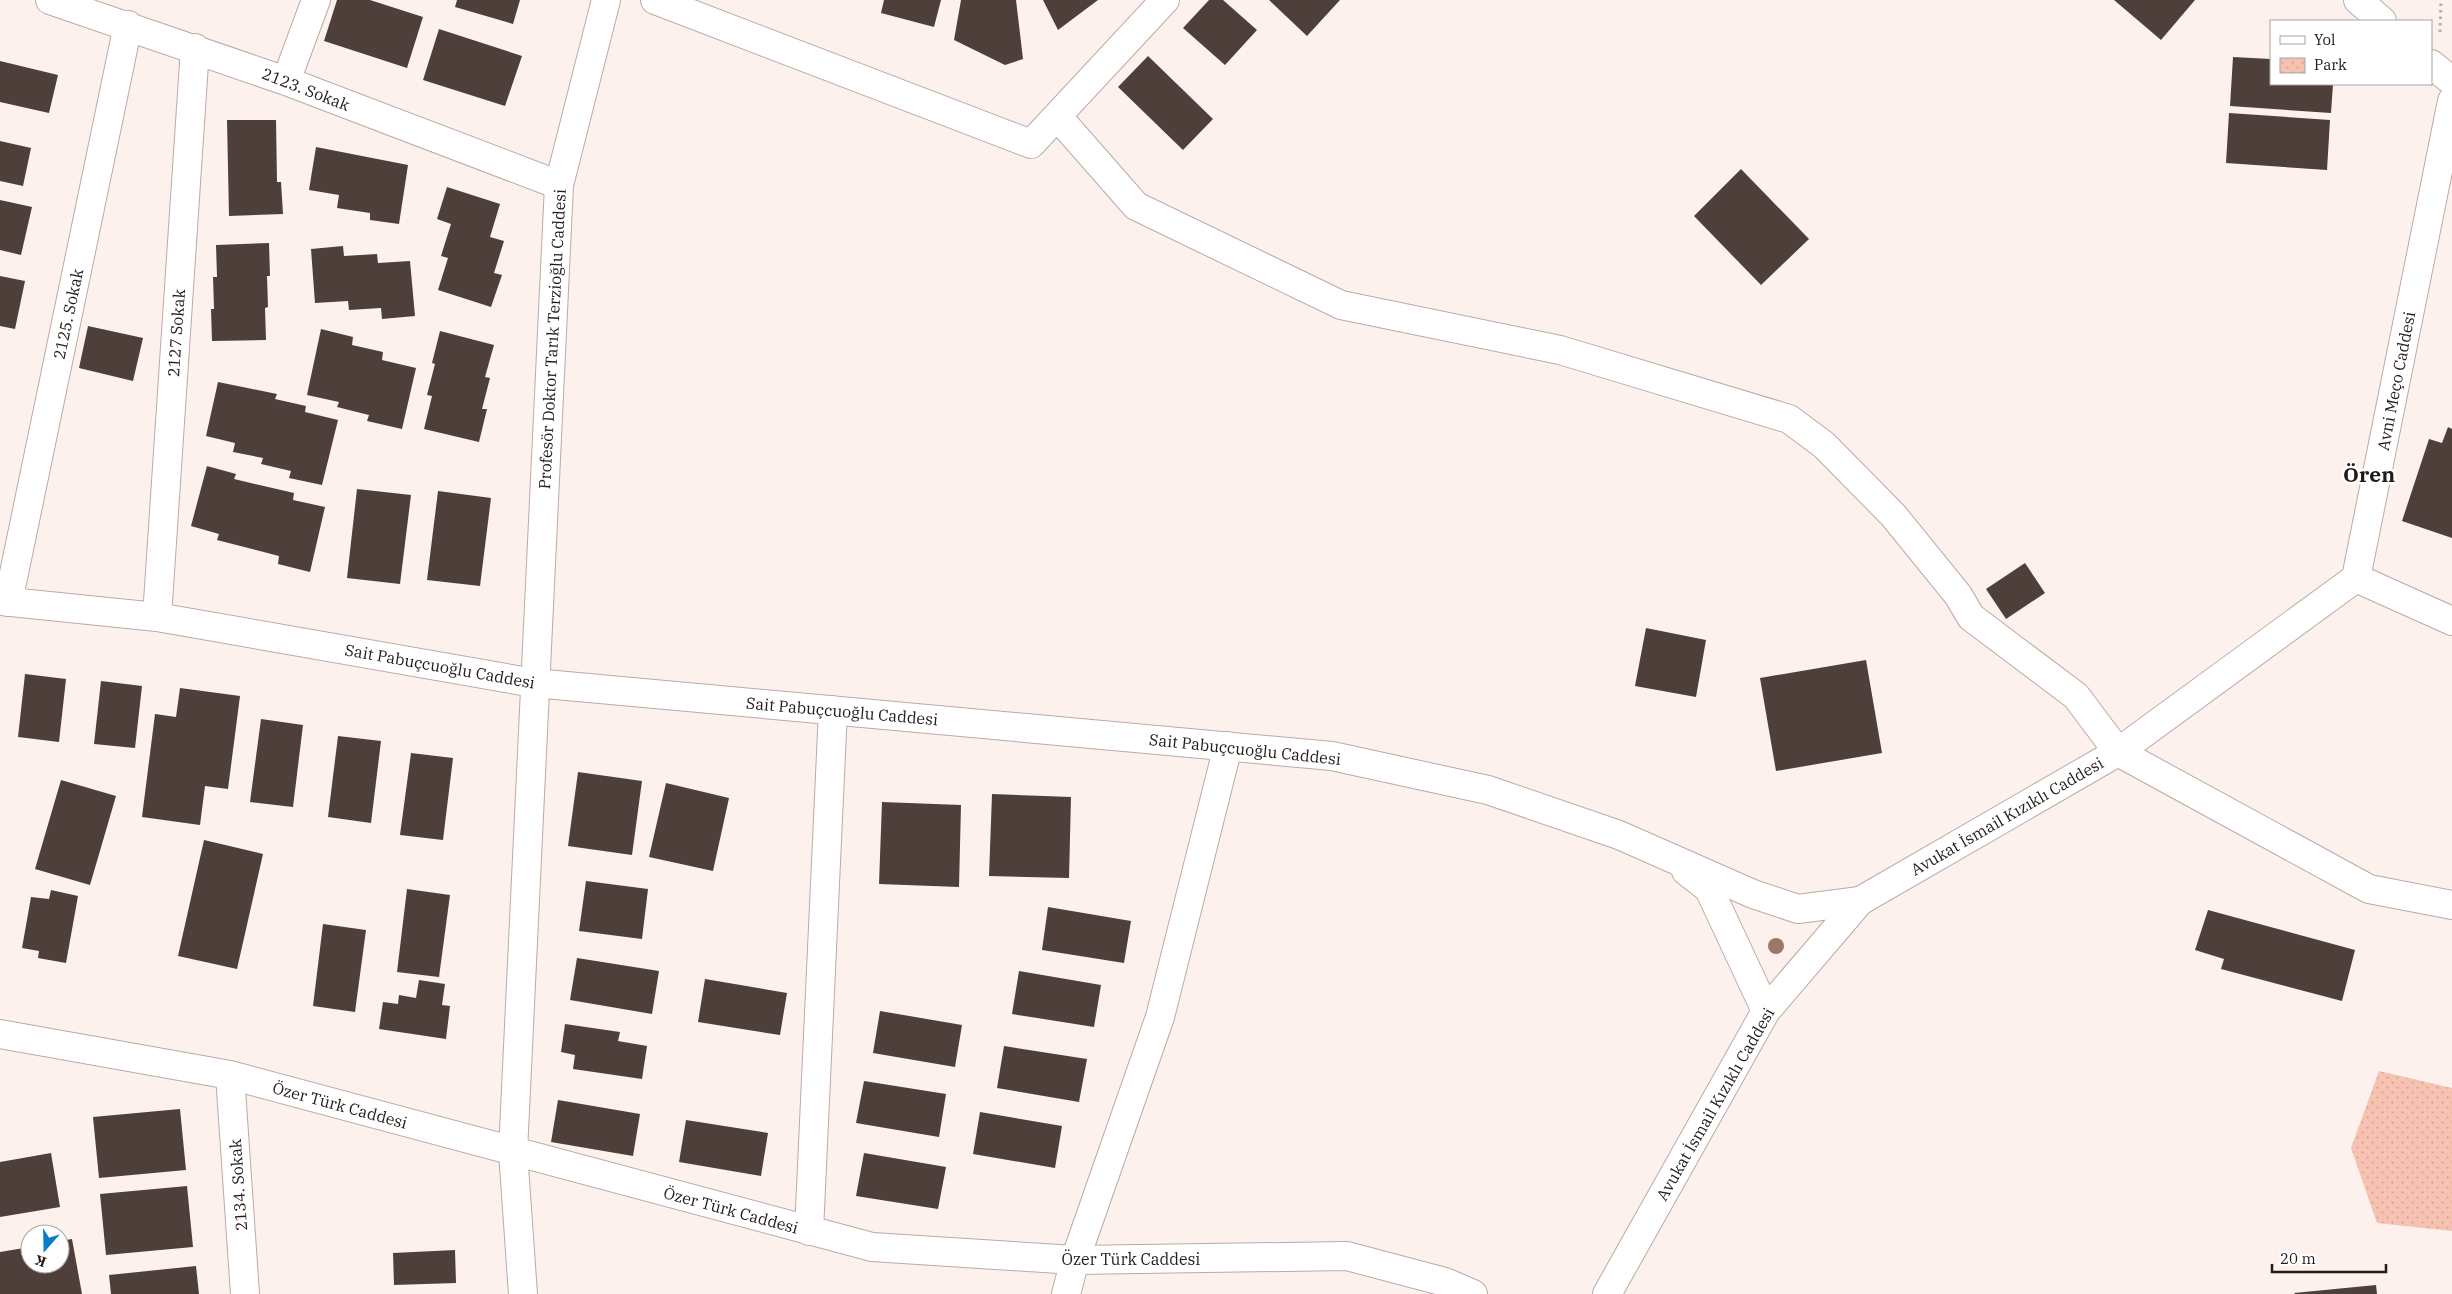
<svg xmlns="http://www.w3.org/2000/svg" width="2452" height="1294" font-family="'IBM Plex Serif',serif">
	<defs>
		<pattern id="park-dots" width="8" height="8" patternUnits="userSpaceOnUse" patternTransform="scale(1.25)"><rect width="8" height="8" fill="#f7c2b1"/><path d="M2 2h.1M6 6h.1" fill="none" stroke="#d3a698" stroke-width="1.8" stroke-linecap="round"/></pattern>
	</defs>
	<rect width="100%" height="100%" fill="#fdf1ed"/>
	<path fill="url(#park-dots)" d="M2379,1071L2452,1088V1231L2377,1223L2351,1148Z"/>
	<path fill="#4e3f3a" d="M337,0H370L423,17L407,68L324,41Z
		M457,0H520L513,24L455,7Z
		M884,0H941L934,27L881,13Z
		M961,0H1016L1023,59L1005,65L954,40Z
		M1043,0H1098L1058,30Z
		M1209,0H1223L1257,30L1225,65L1183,28Z
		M1269,0H1340L1307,36Z
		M2114,0H2195L2161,40Z
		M439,29L522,56L505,106L423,80Z
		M1148,56L1213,119L1183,150L1118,87Z
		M2233,57L2271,59V84H2333L2331,113L2230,106Z
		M0,61L58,75L49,113L0,102Z
		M2229,113L2330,120L2327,170L2226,163Z
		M227,120H276L277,182H281L283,214L229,216Z
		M0,141L31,148L23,186L0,181Z
		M316,147L408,165L399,224L370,220V213L337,208L339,195L309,190Z
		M1741,169L1809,239L1761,285L1694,216Z
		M447,187L500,204L490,237L504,241L494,273L502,275L491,307L438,290L448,258L441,256L451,224L437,219Z
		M0,200L32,207L21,255L0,250Z
		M269,243L270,276H267L268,307L265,308L266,340L212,341L211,309H214L213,277H217L216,245Z
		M343,246L344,256L377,254L378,263L410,261L415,316L382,319L381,308L349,310L348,301L315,303L311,249Z
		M0,276L25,281L15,329L0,326Z
		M88,326L143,338L133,381L79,368Z
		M321,329L353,337L352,345L383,352L382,360L416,368L402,429L367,421L369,415L337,407L339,402L307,395Z
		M440,331L494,345L485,377L490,378L482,409H487L479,442L424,429L432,396L427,395L435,364L432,363Z
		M218,382L277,394L275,399L306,406L305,412L338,420L322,485L289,478L291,471L261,464L263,458L233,452L235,443L206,436Z
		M2448,427L2452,429V538L2402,521L2429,439L2442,443Z
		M207,466L236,474L234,479L294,493L293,500L325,507L310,572L278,564L279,556L217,540L219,534L191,526Z
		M357,489L411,495L400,584L347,578Z
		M438,491L491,498L480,586L427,580Z
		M2025,563L2045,593L2006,619L1986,589Z
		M1646,628L1706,640L1696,697L1635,686Z
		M1866,660L1882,753L1776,771L1760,678Z
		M25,674L66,679L59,742L18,737Z
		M101,681L142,686L135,748L94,744Z
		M180,688L240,696L228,789L205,786L200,825L142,817L155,714L176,717Z
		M261,719L303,725L293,807L250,802Z
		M338,736L381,741L371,823L328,817Z
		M411,753L453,758L443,840L400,835Z
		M578,772L642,781L632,855L568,846Z
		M61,780L116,796L90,885L35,869Z
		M666,783L729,798L713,871L649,857Z
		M992,794L1071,797L1069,878L989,876Z
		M882,802L961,805L959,887L879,884Z
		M204,840L263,854L237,969L178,956Z
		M586,881L648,889L642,939L579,931Z
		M407,889L450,895L439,977L397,972Z
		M51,890L78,896L66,963L38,958L39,951L22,948L31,897L49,899Z
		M1048,907L1131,921L1124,963L1042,950Z
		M2208,910L2355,950L2342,1001L2221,969L2224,959L2195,950Z
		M323,924L366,930L355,1012L313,1006Z
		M577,958L659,971L652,1014L570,1000Z
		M1019,971L1101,985L1094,1027L1012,1014Z
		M705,979L787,993L780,1035L698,1022Z
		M419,980L445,984L442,1005L450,1006L446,1039L379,1029L383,1002L398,1004L399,995L416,998Z
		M880,1011L962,1025L955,1067L873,1053Z
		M565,1024L620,1032L618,1041L647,1046L642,1079L573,1069L575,1055L561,1052Z
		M1004,1046L1087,1059L1079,1102L997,1088Z
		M864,1081L946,1094L939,1137L856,1123Z
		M558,1100L640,1114L633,1156L551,1142Z
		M180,1109L186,1170L99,1178L93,1117Z
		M980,1112L1062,1126L1055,1168L973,1154Z
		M686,1120L768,1133L761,1176L679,1162Z
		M51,1153L60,1207L0,1217V1162Z
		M864,1153L946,1167L938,1209L856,1196Z
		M187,1186L193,1247L106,1255L100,1194Z
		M72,1239L82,1294H0V1252L30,1247V1264H60V1241Z
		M455,1250L456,1283L394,1285L393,1253Z
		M196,1266L199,1294H111L109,1275Z
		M2376,1285L2377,1294H2295L2294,1293Z"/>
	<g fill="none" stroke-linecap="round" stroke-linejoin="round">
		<g stroke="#bcaaa4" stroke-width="30">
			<path id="minor" d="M50,0L286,81L559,185
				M655,0L1031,144L1165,0
				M286,81L316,0
				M1057,116L1136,206L1341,305L1560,350L1789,419L1824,445L1893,515L1958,595L1971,617L2076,696L2118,752L2369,889L2452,905
				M2356,578L2452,621
				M0,601L157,617L534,683L1332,756L1488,790L1619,835L1753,894L1798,909L1860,901
				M8,602L128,25
				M157,617L195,48
				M1686,871L1709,889L1766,1011
				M0,1034L230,1075L872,1247L1075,1260L1347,1256L1445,1282L1473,1294
				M230,1075L245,1294
				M809,1231L833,710
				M523,1294L513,1152L559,185L606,0
				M1066,1294L1075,1260L1160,1017L1228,746"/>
		</g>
		<g stroke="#bcaaa4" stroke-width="30">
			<path id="tertiary" d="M2358,0L2382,21
				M2431,64L2452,81
				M1607,1294L1766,1011L1860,901L2118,752L2356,578L2452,101"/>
		</g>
		<path stroke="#b9aeab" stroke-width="3" stroke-dasharray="2.5 4" stroke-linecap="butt" d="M2440,32L2441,0"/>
		<use href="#minor" stroke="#fff" stroke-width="28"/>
		<use href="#tertiary" stroke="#fff" stroke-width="28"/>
	</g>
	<circle fill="#9d766b" cx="1776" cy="946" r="8"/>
	<g text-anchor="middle" stroke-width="5" stroke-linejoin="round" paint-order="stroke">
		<g font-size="16" fill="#221b19" stroke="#fff">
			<text transform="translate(306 89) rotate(21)" y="6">2123. Sokak</text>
			<text transform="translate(68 314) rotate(-78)" y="6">2125. Sokak</text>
			<text transform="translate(176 333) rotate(-86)" y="6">2127 Sokak</text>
			<text transform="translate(552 339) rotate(-87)" y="6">Profesör Doktor Tarık Terzioğlu Caddesi</text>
			<text transform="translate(2396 381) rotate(-79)" y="6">Avni Meço Caddesi</text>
			<text transform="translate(440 666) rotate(10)" y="6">Sait Pabuçcuoğlu Caddesi</text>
			<text transform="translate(842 711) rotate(5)" y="6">Sait Pabuçcuoğlu Caddesi</text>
			<text transform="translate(1245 749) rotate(6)" y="6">Sait Pabuçcuoğlu Caddesi</text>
			<text transform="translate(2007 816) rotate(-30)" y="6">Avukat İsmail Kızıklı Caddesi</text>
			<text transform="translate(1715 1104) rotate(-60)" y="6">Avukat İsmail Kızıklı Caddesi</text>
			<text transform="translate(340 1105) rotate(15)" y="6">Özer Türk Caddesi</text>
			<text transform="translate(238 1185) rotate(-94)" y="6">2134. Sokak</text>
			<text transform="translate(731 1210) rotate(15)" y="6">Özer Türk Caddesi</text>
			<text x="1131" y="1265">Özer Türk Caddesi</text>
		</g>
		<g font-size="21" font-weight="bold" fill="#221b19" stroke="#fff">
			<text x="2369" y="482">Ören</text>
		</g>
	</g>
	<rect x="2270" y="20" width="162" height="65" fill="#ffffff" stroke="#a7a4a3"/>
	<rect x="2280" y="36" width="25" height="8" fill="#ffffff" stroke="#a7a4a3"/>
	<text x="2314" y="45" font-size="15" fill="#221b19">Yol</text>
	<rect x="2280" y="58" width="25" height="15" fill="url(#park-dots)" stroke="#a7a4a3"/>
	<text x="2314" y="70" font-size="15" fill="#221b19">Park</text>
	<g transform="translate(45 1249) rotate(200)"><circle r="24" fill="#ffffff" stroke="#a7a4a3"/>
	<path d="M0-4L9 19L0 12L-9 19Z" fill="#077dc7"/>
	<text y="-8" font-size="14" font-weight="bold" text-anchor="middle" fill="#221b19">K</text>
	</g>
	<path d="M2272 1264v8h114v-8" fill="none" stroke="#221b19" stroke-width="2.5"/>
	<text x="2280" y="1264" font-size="15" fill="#221b19" stroke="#ffffff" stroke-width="4" paint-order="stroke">20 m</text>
</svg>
